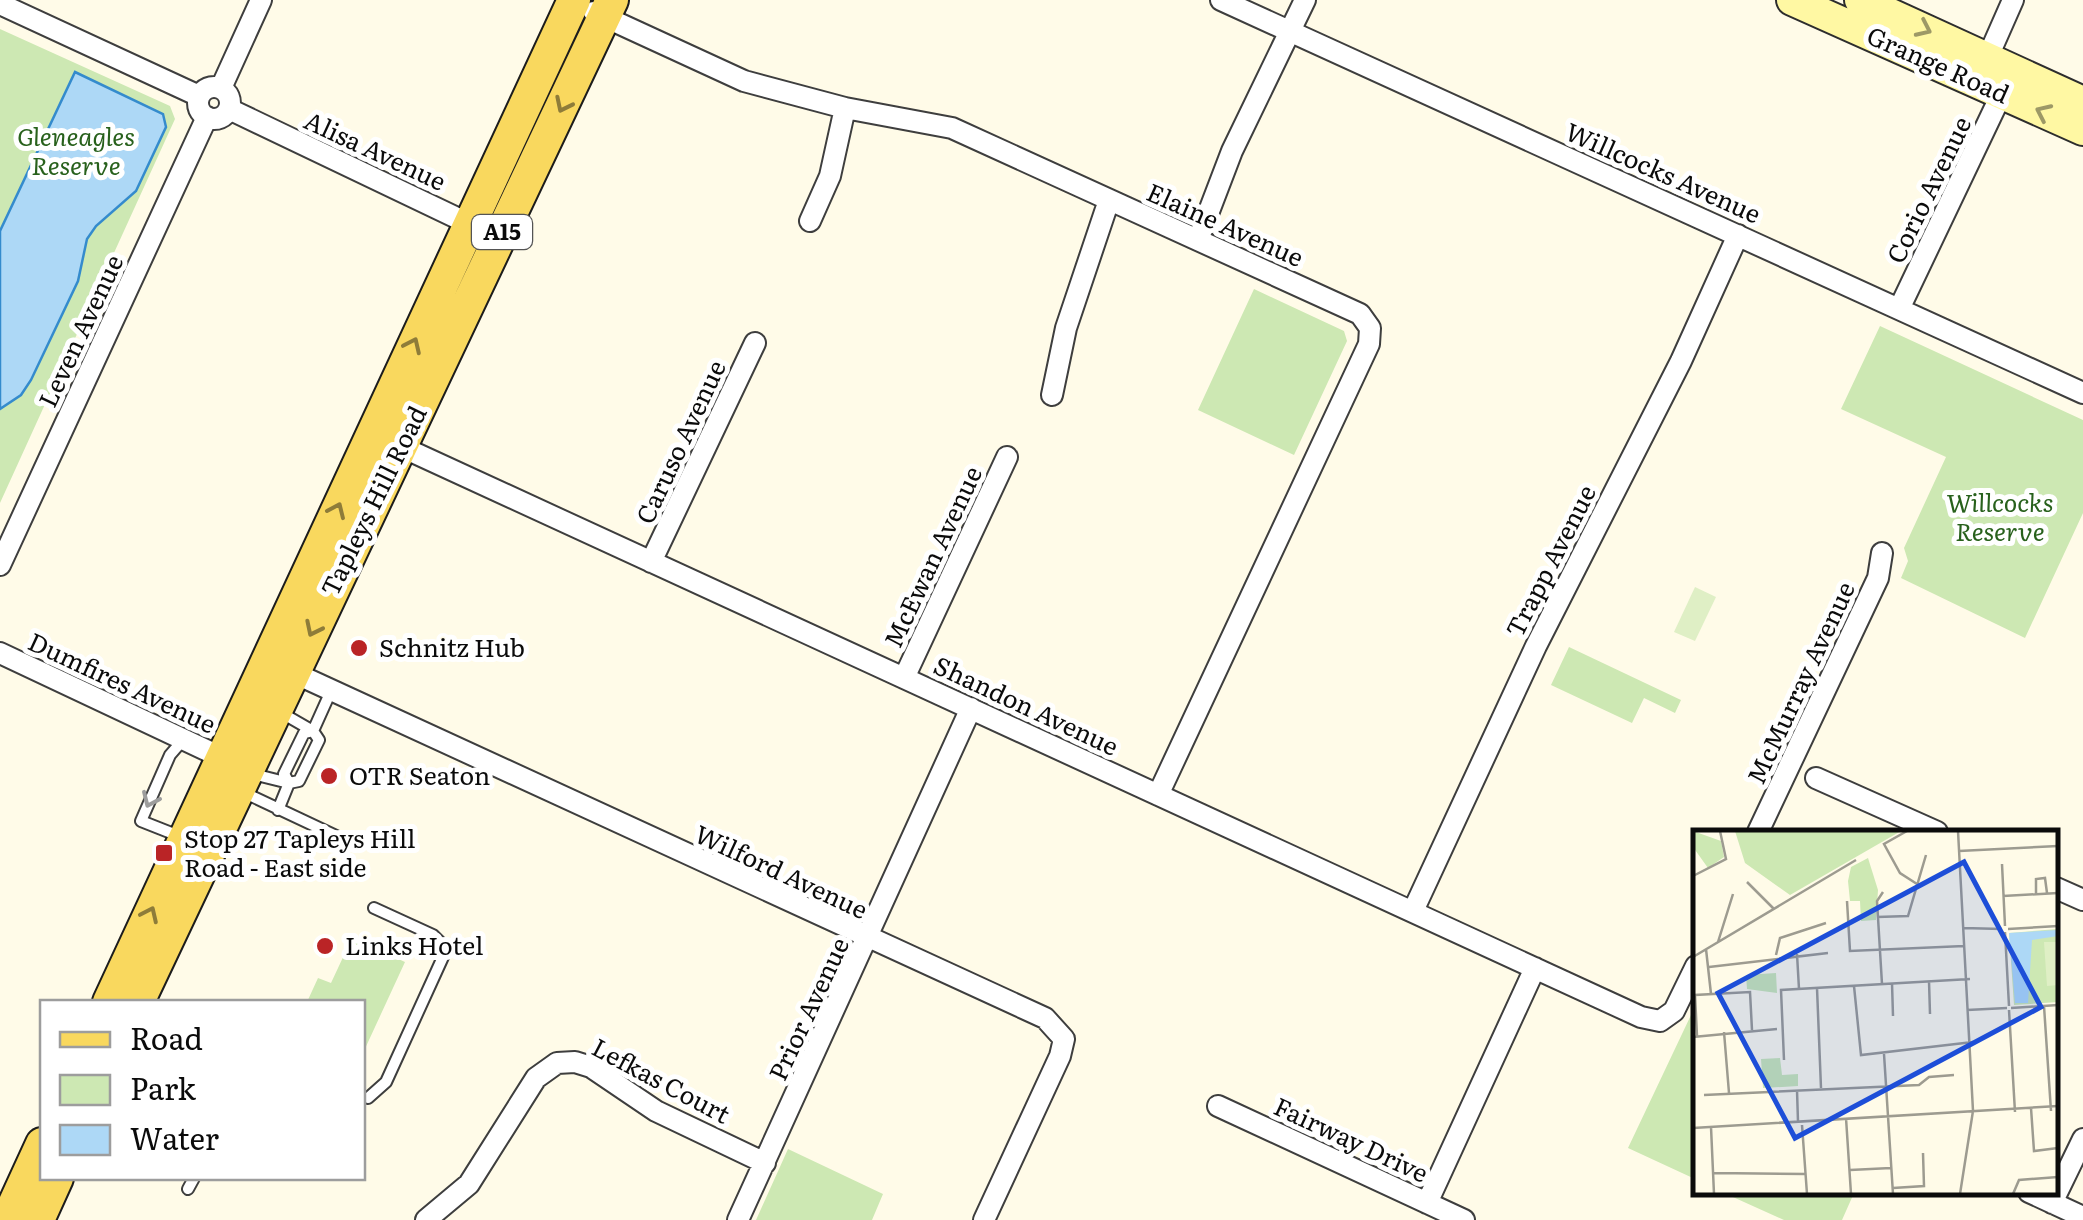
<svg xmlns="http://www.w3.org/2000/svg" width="2083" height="1220" font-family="Literata,serif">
	<rect width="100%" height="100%" fill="#fffbe8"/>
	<path fill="#cde8b3" d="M0,29L170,106L175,119L0,503Z
		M1254,289L1344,331L1347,341L1294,455L1198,410Z
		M1880,326L2083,420V513L2025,638L1901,578L1908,561L1904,548L1946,457L1841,409Z
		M1569,647L1681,700L1675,713L1644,698L1632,723L1551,685Z
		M352,938L405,962L363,1053L362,1002H307L318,978L331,983Z
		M1691,1015L1696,1017L1695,1179L1628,1148Z
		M788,1149L883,1194L872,1220H756Z
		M1724,1193H1854L1842,1220H1784Z"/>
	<path fill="#dfefc5" d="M1695,587L1716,597L1695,641L1674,632Z"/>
	<path fill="#add8f6" stroke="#348bcd" stroke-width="2.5" d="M75,72L163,114L166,127L136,191L96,226L87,239L78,281L31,380L21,395L0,409V231Z"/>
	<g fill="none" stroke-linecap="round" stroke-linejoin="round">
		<g stroke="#3e3e3e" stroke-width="14">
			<path id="lane" d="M253,774L289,783L299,781L319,740L313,731L331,691
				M243,792L349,842L375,839
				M278,810L289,783L284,774L304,733L313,731L280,712
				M179,836L141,821L170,755L183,740
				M368,1098L386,1082L443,957V945L433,935L374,908
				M188,1189L194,1178"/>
		</g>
		<g stroke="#3e3e3e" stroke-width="24">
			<path id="street" d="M1221,0L2083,393
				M0,4L199,96
				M594,12L744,81L845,108L952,128L1360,314L1370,328L1369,344L1158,795
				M1987,59L2013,0
				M198 103a16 16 0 1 1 32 0a16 16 0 1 1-32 0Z
				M221,88L261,0
				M229,109L480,229
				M810,221L830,176L845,108
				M1198,240L1232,151L1305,0
				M1900,307L2002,93
				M1052,395L1066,328L1109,200
				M391,442L1641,1017L1660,1021L1674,1011L1696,966
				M651,562L755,343
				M0,565L207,117
				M0,653L223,758L226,764
				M292,672L1045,1018L1064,1039L1060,1056L984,1220
				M904,678L1007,457
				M1816,778L1937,832
				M1758,832L1878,578L1882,553
				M2056,888L2083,900
				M1413,911L1536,646L1681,361L1738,235
				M1218,1106L1464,1220
				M2029,1192L2083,1217
				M1427,1203L1535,968
				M2052,1203L2083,1139
				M426,1220L469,1184L536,1078L557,1063L575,1062L591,1067L656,1111L765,1163
				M738,1220L971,708"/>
		</g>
		<g stroke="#2d2d2d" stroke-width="34">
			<path id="secondary" d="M1792,0L2083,130
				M1860,0L2083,102"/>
		</g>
		<g stroke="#1c1c1c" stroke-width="36">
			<path id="primary" d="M109,1002L574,0
				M138,1002L612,0
				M7,1220L42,1144
				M38,1220L57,1178"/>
		</g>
		<use href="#lane" stroke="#fff" stroke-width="10"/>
		<use href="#street" stroke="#fff" stroke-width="20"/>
		<use href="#secondary" stroke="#fff8a3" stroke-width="30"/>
		<use href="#primary" stroke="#f9d85e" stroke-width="32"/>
	</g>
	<defs><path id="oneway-chevron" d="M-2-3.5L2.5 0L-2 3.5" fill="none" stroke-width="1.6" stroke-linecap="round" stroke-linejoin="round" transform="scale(2.5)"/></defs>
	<g stroke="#9d9966">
		<use href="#oneway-chevron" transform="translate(1924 29) rotate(25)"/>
		<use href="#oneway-chevron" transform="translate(2043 112) rotate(-155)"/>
	</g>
	<g stroke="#8e7c39">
		<use href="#oneway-chevron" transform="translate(563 105) rotate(116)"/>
		<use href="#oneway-chevron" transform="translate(413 345) rotate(-65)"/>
		<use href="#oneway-chevron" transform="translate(337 510) rotate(-66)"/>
		<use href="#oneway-chevron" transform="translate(313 629) rotate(116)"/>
		<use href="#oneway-chevron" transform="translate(150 914) rotate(-65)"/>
	</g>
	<use stroke="#9d9d9d" href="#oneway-chevron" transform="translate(150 800) rotate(114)"/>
	<g fill="#ba2426" stroke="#fff" stroke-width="4">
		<circle cx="359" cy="648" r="10"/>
		<circle cx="329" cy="776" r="10"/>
		<rect x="154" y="843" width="20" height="20" rx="5"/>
		<circle cx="325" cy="946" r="10"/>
	</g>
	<g text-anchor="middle" stroke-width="10" stroke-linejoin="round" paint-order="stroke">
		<rect fill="#fff" stroke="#545454" stroke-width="2.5" x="472" y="215" width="60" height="34" rx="8"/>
		<g font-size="22" font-weight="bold" fill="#0b0b0b">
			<text x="502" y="240">A15</text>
		</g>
		<g font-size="25" fill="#0b0b0b" stroke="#fff">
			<text transform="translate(1938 65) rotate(24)" y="9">Grange Road</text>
			<text transform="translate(375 151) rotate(25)" y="9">Alisa Avenue</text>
			<text transform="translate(1663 173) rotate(24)" y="9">Willcocks Avenue</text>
			<text transform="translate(1929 190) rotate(-64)" y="9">Corio Avenue</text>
			<text transform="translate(1225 225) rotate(24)" y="9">Elaine Avenue</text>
			<text transform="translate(81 331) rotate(-65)" y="9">Leven Avenue</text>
			<text transform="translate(681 442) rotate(-65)" y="9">Caruso Avenue</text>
			<text transform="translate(374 501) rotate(-64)" y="9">Tapleys Hill Road</text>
			<text transform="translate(933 557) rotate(-65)" y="9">McEwan Avenue</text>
			<text transform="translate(1551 561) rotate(-63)" y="9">Trapp Avenue</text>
			<text transform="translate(122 683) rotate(25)" y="9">Dumfires Avenue</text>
			<text transform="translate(1801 683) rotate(-65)" y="9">McMurray Avenue</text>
			<text transform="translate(1026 706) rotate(25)" y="9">Shandon Avenue</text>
			<text transform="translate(781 872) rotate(25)" y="9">Wilford Avenue</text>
			<text transform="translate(809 1009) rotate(-65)" y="9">Prior Avenue</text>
			<text transform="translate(661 1081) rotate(28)" y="9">Lefkas Court</text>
			<text transform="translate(1351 1140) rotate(25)" y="9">Fairway Drive</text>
		</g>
		<g font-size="25" font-style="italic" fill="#28611c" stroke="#fff">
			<text x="76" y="146">Gleneagles<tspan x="76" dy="29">Reserve</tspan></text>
			<text x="2000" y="512">Willcocks<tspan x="2000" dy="29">Reserve</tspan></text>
		</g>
		<g font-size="25" fill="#0b0b0b" stroke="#fff" text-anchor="start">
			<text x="379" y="657">Schnitz Hub</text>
			<text x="349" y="785">OTR Seaton</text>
			<text x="184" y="848">Stop 27 Tapleys Hill<tspan x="184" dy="29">Road - East side</tspan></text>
			<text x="345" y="955">Links Hotel</text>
		</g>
	</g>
	<g transform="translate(1693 830)">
		<rect width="365" height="365" fill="#fffbe8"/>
		<path d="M0,1L28,11L31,27L15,38L0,17ZM42,1H208L97,65L52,33ZM175,28L185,60L183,90L168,91L167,71H157L155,51L158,37ZM365,99V172L321,175L316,103ZM83,143L84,163L54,159L53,145ZM87,228L89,245L105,244V256L70,258L68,229Z" fill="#cde8b3"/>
		<path d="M351,112H365V155L354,156Z" fill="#dfefc5"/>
		<path d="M365,100V106L339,110L335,173H322L316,103Z" fill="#add8f6"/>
		<path fill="none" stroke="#9d9b90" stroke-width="2.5" d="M214,1L191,14L207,43L224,54M265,1L280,281L267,364M266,21L365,16M309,34L312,96M0,46L33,29L27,1M54,52L81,79M343,64V49L352,48L354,63M310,66L365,63M154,71L157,121L271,116M184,87L215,86L233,25M270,98L309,99M315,99L365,96M312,102L316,176M25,112L40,64M13,119L18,164M104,124L106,159M83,125L87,108L133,93M0,127L163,30M16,137L135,123M236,151L237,184M199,153L200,186M189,154L184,71L190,62M161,156L168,225L280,212M124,158L128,258M351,176L358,281M318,178L365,175M274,180L314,178M316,180L322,282M31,202L36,263M4,206L2,165L57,162L59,200M0,207L84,199M191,224L200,364M91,230L88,160L277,149M104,260L105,292M11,265L226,255L236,247L261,245M338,278L341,321L365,318M153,288L158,364M109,295L114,364M18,297L21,364M0,298L365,276M157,340L198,338M20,343L113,344M200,358L231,356L230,323M320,364L326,350L365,347"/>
		<path fill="#1d4ed8" fill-opacity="0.15" stroke="#1d4ed8" stroke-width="5" d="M271,32L348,177L102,308L25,163Z"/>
		<rect width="365" height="365" fill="none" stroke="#0b0b0b" stroke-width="5"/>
	</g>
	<rect x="40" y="1000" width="325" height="180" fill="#ffffff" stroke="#9d9d9d" stroke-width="2.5"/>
	<rect x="60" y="1032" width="50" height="15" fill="#f9d85e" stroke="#9d9d9d" stroke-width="2.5"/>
	<text x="130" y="1050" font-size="30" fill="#0b0b0b">Road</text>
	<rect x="60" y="1075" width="50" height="30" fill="#cde8b3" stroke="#9d9d9d" stroke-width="2.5"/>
	<text x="130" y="1100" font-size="30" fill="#0b0b0b">Park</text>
	<rect x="60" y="1125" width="50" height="30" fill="#add8f6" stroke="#9d9d9d" stroke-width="2.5"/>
	<text x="130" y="1150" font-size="30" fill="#0b0b0b">Water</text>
</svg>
